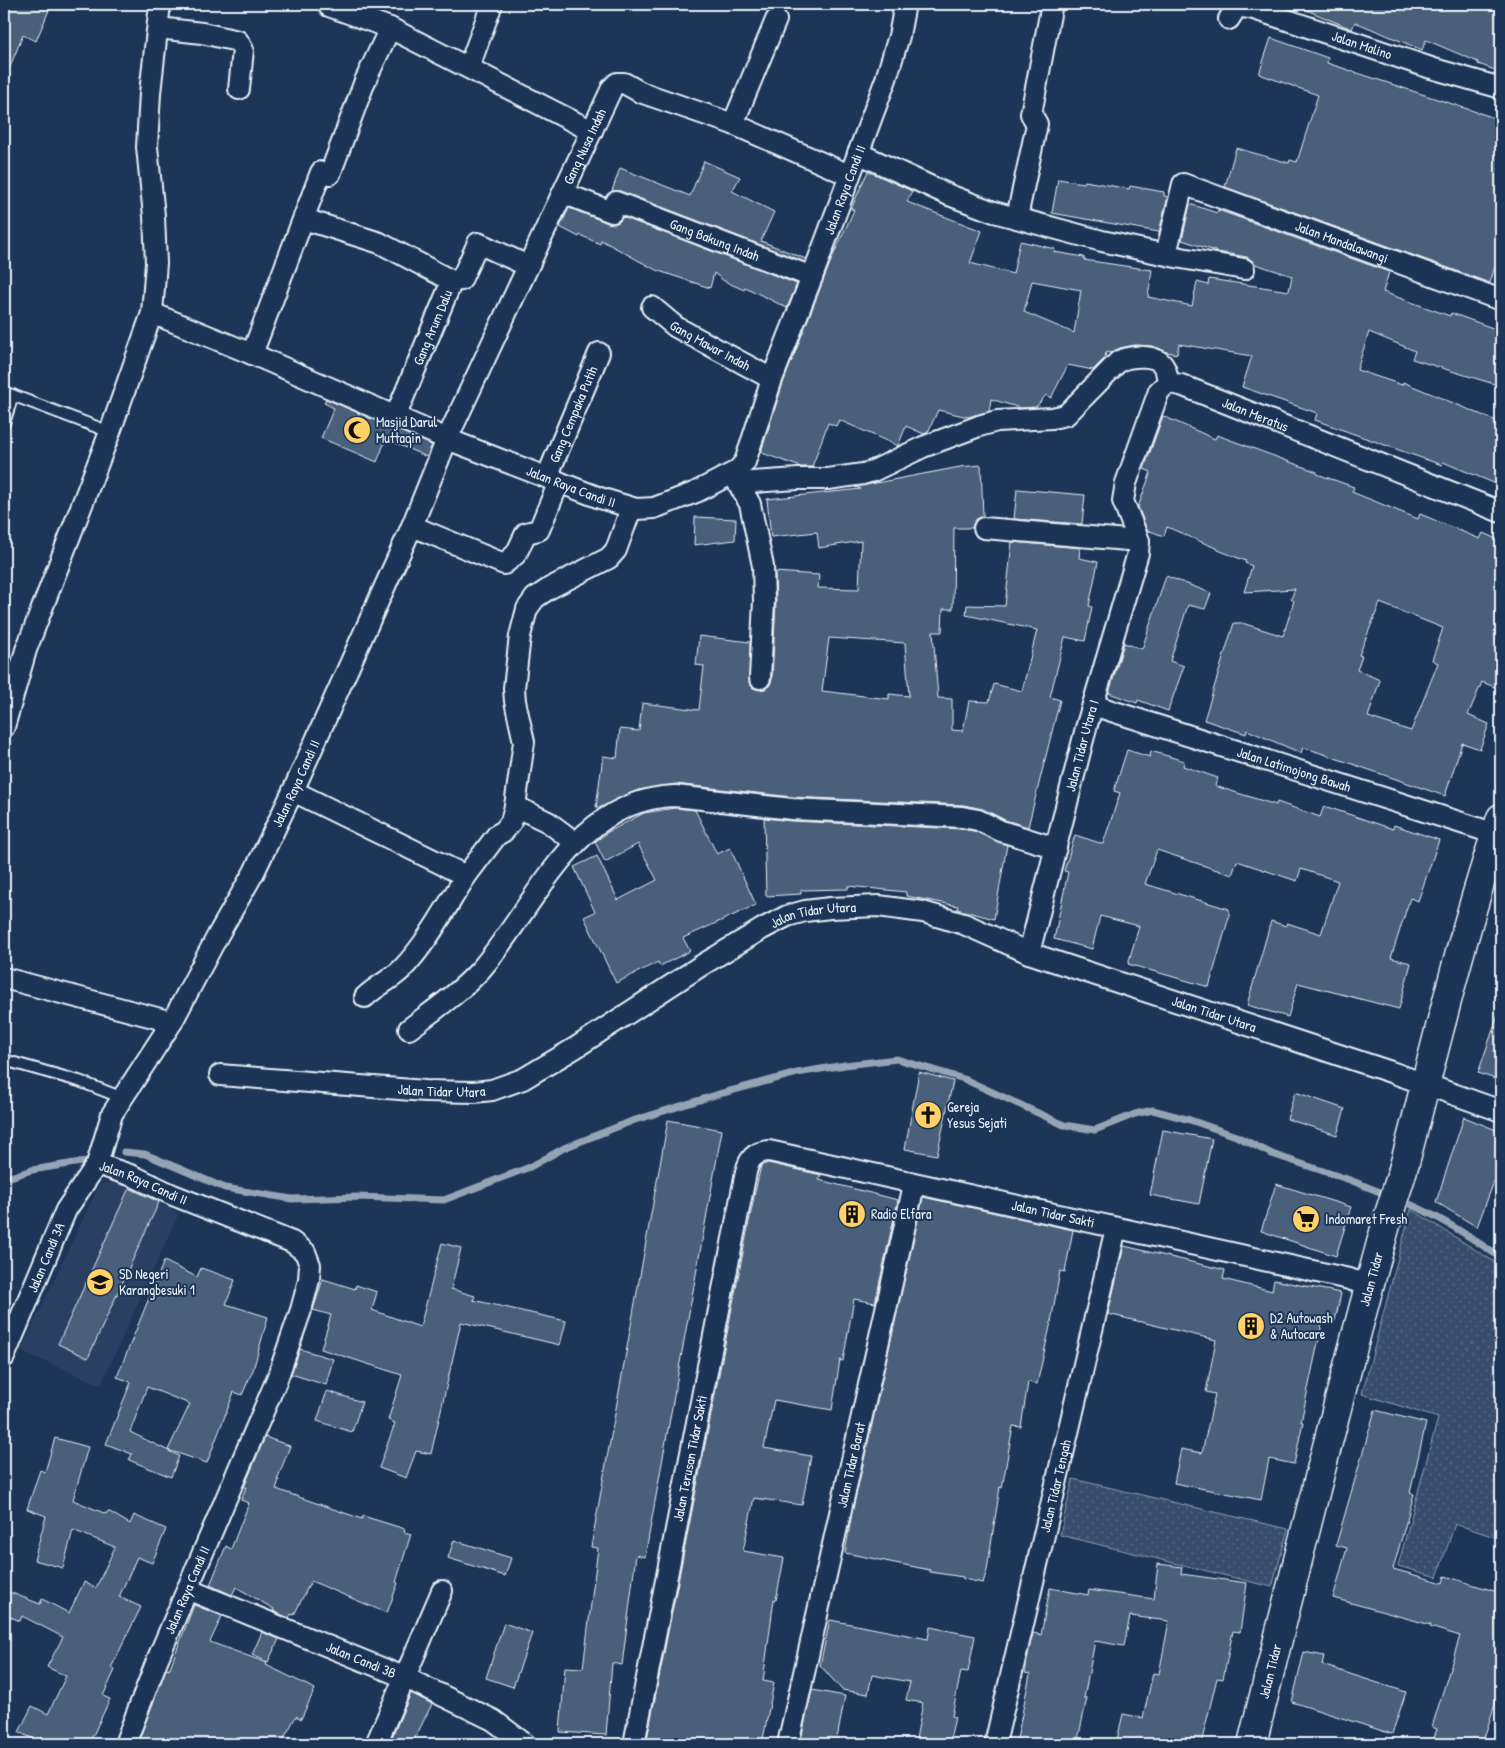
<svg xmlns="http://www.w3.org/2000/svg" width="1505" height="1748" font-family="'Patrick Hand',sans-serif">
	<defs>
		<pattern id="grass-dots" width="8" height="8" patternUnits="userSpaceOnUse" patternTransform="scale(1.25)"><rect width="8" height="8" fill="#374d6c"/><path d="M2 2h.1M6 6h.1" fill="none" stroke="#546782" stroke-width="1.8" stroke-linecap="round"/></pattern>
	</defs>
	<rect width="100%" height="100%" fill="#1d3557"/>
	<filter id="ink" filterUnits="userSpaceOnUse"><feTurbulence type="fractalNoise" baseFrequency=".02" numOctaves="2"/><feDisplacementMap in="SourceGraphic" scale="10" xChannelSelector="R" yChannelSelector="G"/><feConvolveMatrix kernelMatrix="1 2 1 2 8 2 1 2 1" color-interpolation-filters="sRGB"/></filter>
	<g filter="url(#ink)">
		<path fill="#2a4162" d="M115,1181L179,1213L101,1385L21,1351L99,1185Z"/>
		<path fill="url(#grass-dots)" stroke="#909fb2" d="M1411,1209L1501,1266V1539L1455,1524L1437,1577L1398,1566L1438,1418L1362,1394Z
			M1073,1479L1288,1529L1272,1587L1060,1535Z"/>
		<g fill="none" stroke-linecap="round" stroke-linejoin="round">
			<path stroke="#95a4b5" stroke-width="7" d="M124,1152L145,1154L225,1188L292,1199L358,1197L444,1200L530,1167L564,1148L632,1121L719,1094L797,1073L845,1065L897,1059L964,1079L1064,1125L1095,1130L1135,1114L1153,1110L1190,1120L1236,1136L1272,1154L1350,1180L1390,1196
				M4,1179L32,1170L87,1161
				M1400,1200C1436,1214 1469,1236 1501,1258"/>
		</g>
		<path fill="#495e7a" stroke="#e8f1f8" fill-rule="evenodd" d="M4,4H39L50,8L36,41L23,35L4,81Z
			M1292,4H1501V72L1478,64V62L1426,40L1422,50L1355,22L1352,29Z
			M1271,38L1328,58L1327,63L1501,120V247L1490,283L1225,187L1236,148L1289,163L1290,160L1297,162L1318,95L1259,74Z
			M704,161L740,177L732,191L774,212L761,241L806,259L805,262L620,191H612L620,168L690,196Z
			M868,171L912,191L907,202L982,231L970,263L1013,274L1020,241L1055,249L1054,252L1084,257V260L1152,270L1148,297L1192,306L1197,282L1208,285L1209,279L1289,291L1292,276L1255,264L1251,260L1247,257L1218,252L1182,240L1190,204L1217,213L1218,210L1389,272L1383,292L1450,316L1451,313L1501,331V386L1412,359L1415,351L1369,332L1357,370L1402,385L1403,382L1501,423V486L1443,462L1442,465L1413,455L1315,420L1317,413L1242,387L1252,356L1179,344L1177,354L1167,352L1153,346L1135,345L1120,348L1111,353L1106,352L1105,358L1093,370L1068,365L1051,398L1046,395L1036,407L1020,408L991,399L989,411L968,417L938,410L928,432L924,434L906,426L898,446L839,420L836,426L828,423L812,467H801L762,453V449L783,383L832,258L854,210L851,209ZM1032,281L1081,290L1074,333L1024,312Z
			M1058,179L1084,183L1085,181L1129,189L1130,186L1164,192V196L1168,197L1159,232L1052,213Z
			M569,208L608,223L614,224L619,222L623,217L797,284L787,308L745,287L744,290L724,281L714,273L710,288L656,270L601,240L600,244L580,235L579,237L560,227Z
			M326,399L432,445L427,457L386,439L377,462L321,438L334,408L324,403Z
			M1163,416L1215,439L1217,435L1317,472V474L1354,487L1352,492L1418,519L1420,514L1480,539L1483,533L1501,541V675L1497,688L1482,682L1468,715L1489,724L1480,749L1462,743L1445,796L1303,747L1301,753L1247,730L1246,734L1204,720L1234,623H1242L1283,636L1294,601L1291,599L1295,589L1244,592L1252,566L1245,563L1246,561L1218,550V549L1167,527L1164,536L1147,530L1138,507L1151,472L1144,469ZM1380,603L1443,628L1432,660L1438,663L1411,731L1368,717L1380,680L1357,670L1362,656L1359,655Z
			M981,465L983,516L975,521L972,528H954L953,609H943L942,632H933L938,698L952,699V730L963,731L969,701L989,702L994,684L1022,691L1037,630L966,615L967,605L1005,606L1012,542L1080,548L1079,558L1098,562L1089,606L1092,607L1085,641L1065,637L1050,697L1060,700L1028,827L1005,820L983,809L964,805L793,797L676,784L638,790L601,807H596L603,756L617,758L620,729L639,731L642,703L699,710L704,666L696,665L699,636L750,642L749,683L753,688L759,690L765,689L770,685L772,679L776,602L775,572L819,575L818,588L859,589L861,541L819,548L817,532L771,537L767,499L861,489L855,487L960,467ZM829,638L905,643L909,696L889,694V699L822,691Z
			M1017,489L1085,495L1082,524L1014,519Z
			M695,517L736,519L735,540L694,545Z
			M1166,576L1211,593L1205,609L1188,605L1170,661L1184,666L1168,711L1138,700L1137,703L1109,693L1124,643L1142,649Z
			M1127,750L1150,757L1151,751L1184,761L1183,766L1218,778L1215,786L1276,805L1277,802L1320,817L1324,806L1393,829L1394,825L1439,840L1418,901L1410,898L1391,958L1411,963L1399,1009L1298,983L1288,1017L1247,1005L1271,921L1286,926L1287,923L1321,934L1338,881L1301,869L1297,881L1237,861L1232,875L1157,850L1145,884L1229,909V917L1209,987L1128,964L1139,926L1100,916L1092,949L1054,939L1068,872L1064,871L1075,835L1103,844L1120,793L1114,791Z
			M675,808L695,810L717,854L730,848L756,905L683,938L690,951L660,966L658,962L616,983L584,917L595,912L574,867L597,856L618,900L657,880L638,844L605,862L595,842L608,832L644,813Z
			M764,818L791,821L961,829L974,831L1007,845L994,919L957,909L958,906L906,896V892L848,886V889L801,890V894L766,896Z
			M1498,1015L1501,1016V1081L1478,1073Z
			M919,1072L953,1081L937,1155L905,1149Z
			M1295,1092L1345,1109L1337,1135L1287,1119Z
			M1464,1117L1501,1132V1163L1477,1227L1436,1202Z
			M668,1120L722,1130L645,1557L636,1555L622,1665L612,1663L606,1735L560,1732L565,1667L583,1668L598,1548L591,1547Z
			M1163,1130L1212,1139L1199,1204L1150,1195Z
			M768,1163L821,1175L819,1180L898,1200L875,1303L854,1299L843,1361L840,1360L832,1410L774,1400L764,1448L811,1456L802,1505L754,1498L743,1551L784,1558L776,1600L774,1599L763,1681L774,1683L762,1744H646L755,1192L761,1166Z
			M1276,1184L1351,1207L1336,1256L1261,1231Z
			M129,1188L159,1202L88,1358L58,1344Z
			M923,1197L1073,1230L1065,1272L1060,1271L1051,1322L1037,1384L1028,1382L1021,1427L1013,1426L1002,1488L1000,1487L987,1570L983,1583L963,1579V1577L930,1572V1570L845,1553L852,1513Z
			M442,1243L461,1248L451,1289L475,1296L473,1300L566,1321L560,1345L461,1322L431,1454L416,1451L406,1478L379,1468L395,1423L388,1420L402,1375L321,1349L331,1315L313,1310L323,1279L355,1289L356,1285L377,1292L372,1310L420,1327Z
			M1124,1246L1225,1270L1223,1279L1272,1291L1274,1280L1341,1293L1335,1321L1323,1319L1301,1422H1303L1294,1464L1269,1459L1261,1500L1174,1483L1181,1449L1202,1453L1215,1394L1206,1392L1216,1340L1108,1314Z
			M164,1261L197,1277L201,1268L235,1280L226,1304L268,1317L253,1370L242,1395L234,1392L207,1463L168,1450L190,1404L147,1387L130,1432L179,1456L171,1477L129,1460L132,1454L106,1444L131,1382L117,1377Z
			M300,1349L333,1359L326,1385L291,1374Z
			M327,1391L362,1402L352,1432L317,1421Z
			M1375,1410L1426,1423L1410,1493L1414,1494L1393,1569L1443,1583L1445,1576L1501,1593V1686L1482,1744H1432L1437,1729L1432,1727L1460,1636L1430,1627L1431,1625L1333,1598L1347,1548L1336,1545Z
			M265,1437L290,1446L277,1480H279L276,1489L362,1519L363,1516L405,1529L404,1532L411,1534L396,1582L398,1583L387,1613L311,1581L294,1615L291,1614L289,1618L273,1611L274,1609L236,1587L232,1595L210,1585L226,1546L231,1549L249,1503L241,1500L246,1487H244Z
			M55,1438L88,1447L73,1500L106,1514L108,1511L130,1524L134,1515L166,1529L152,1563L137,1557L119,1597L141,1607L111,1668L115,1670L103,1696L110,1699L89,1744H44L19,1732L32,1706L48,1714L66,1676L47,1667L63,1637L22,1616L20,1621L4,1614V1590L40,1604L42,1599L69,1613L84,1582L96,1588L115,1547L73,1530L63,1568L34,1560L46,1516L27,1509L40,1470L45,1472Z
			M454,1540L511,1558L505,1576L448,1558Z
			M1158,1564L1182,1567L1181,1574L1247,1583L1240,1632L1233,1631L1223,1679L1217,1678L1201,1744H1116L1123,1714L1143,1718L1153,1673L1159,1674L1169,1621L1130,1616L1124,1646L1095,1641L1084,1698H1087L1077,1744H1016L1030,1674L1025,1673L1029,1649L1033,1633L1041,1635L1050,1588L1088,1595L1089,1590L1154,1599Z
			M194,1605L222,1616L210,1642L267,1663L266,1665L315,1689L301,1719L296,1716L281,1744H143L138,1742L166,1669L169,1670Z
			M830,1620L928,1639L930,1627L975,1636L968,1672L961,1671L952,1716L955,1717L949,1744H915L923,1703L906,1700L910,1682L872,1675L868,1694L842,1690L820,1665Z
			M504,1623L532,1633L513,1687L486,1678Z
			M262,1632L279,1639L268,1662L252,1655Z
			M1304,1652L1324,1656L1322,1665L1406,1692L1392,1734L1292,1702Z
			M812,1690L845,1696L836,1744H800Z
			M411,1693L432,1704L412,1744H389Z"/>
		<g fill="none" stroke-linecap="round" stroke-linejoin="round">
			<g stroke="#e8f1f8" stroke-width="14">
				<path id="service" d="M4,392L110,432
					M4,423L13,395
					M4,1060L79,1081L123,1098"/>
			</g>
			<g stroke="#e8f1f8" stroke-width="24">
				<g id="minor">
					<path d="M330,4L329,6L390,28L592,131"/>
					<path id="s1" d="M1229,19L1236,8L1242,7L1254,9L1431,68L1501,88"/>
					<path d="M158,28L202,33L238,41L243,50L239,89"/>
					<path d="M469,67L492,4"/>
					<path d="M733,124L776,20"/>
					<path d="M858,153L949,195L994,212L1102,241L1176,257L1244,269"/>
					<path id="s2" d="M563,193L612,212L616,202L812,277"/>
					<path d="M1017,217L1037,124L1031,114L1052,4"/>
					<path d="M304,219L380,243L452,281"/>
					<path id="s3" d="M1166,254L1183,184L1501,300"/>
					<path id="s4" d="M652,307L676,327L772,379"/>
					<path d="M152,313L156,263L154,216L147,147L150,93L160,4"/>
					<path d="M252,354L321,172L330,174L365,81L390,28"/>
					<path id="s5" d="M396,415L452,281L461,280L478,243L528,266"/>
					<path d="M737,471L738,483L798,479H828L863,474L873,471L923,447L979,426L997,421L1052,418L1066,415L1119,361C1131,356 1157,353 1164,367C1167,371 1167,378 1168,383"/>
					<path id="s6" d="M547,477L599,353"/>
					<path d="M738,483L750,504L763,566L764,601L760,678"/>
					<path d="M412,526L504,564L516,554L526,533L539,530L559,482"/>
					<path d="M984,528L1139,541"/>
					<path id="s7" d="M1093,705L1496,834"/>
					<path id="s8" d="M4,727L26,650L110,432L152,313L252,354L447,439L604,105L612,88L617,83H624L640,92L733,124L849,175"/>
					<path d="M293,791L466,876L497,835L504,831L511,822L515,806L524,742L515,701L514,688L520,636L527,609L535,598L550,588L609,558L616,550L631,509"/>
					<path d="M515,806L548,822L576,843"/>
					<path id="s9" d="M1029,953L1086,728L1138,553L1139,541L1123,501L1126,483L1159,391L1168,383L1181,385L1501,512"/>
					<path d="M4,978L172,1022"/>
					<path d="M365,997C376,986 391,980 402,969C428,942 446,907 466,876"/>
					<path d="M409,1029C434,1010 461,992 482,968C537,904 575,799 675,796L792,809L962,817L978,820L1001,831L1056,848"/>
					<path id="s10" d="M220,1075L425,1091L474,1092L492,1090L523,1079L575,1048L702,965L762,929L787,916L805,911L830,908L878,906L923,912L964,924L1029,953L1391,1072L1501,1111"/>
					<path id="s11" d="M97,1164L133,1176L173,1195L292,1242L305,1252L310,1265L309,1280L301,1310L277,1379L158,1658L125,1744"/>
					<path id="s12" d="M4,1357L66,1210L97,1164L112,1114L172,1022L218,935L254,872L293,791L412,526L447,439L600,498L636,509L654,508L696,492L737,471L745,462L772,379L812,277L886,79L899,36L905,4"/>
					<path id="s13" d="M187,1589L406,1678L493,1720L525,1744"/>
					<path d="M376,1744L442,1591"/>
					<path id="s14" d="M634,1744L746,1172C749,1159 754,1152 769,1151L1349,1279L1370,1286"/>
					<path id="s15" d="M788,1744L914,1185"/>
					<path id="s16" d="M995,1744L1116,1228"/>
				</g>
			</g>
			<g stroke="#e8f1f8" stroke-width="31">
				<g id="secondary">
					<path id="s17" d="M1252,1744C1295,1570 1339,1395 1387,1221C1392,1203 1399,1184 1404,1166C1435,1050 1462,932 1501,818"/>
				</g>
			</g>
			<use href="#service" stroke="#1d3557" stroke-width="10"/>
			<use href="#minor" stroke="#1d3557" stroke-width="20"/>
			<use href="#secondary" stroke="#1d3557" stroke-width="28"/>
		</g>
	</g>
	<defs>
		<g id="mosque-disc" transform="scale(1.4375)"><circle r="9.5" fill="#ffd166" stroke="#1d3557"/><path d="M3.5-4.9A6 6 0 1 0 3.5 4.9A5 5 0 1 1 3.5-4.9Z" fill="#111"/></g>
		<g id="church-disc" transform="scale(1.4375)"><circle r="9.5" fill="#ffd166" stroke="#1d3557"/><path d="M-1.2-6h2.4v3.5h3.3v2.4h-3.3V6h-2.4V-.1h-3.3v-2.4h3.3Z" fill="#111"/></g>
		<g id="building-disc" transform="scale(1.4375)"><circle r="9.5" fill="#ffd166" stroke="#1d3557"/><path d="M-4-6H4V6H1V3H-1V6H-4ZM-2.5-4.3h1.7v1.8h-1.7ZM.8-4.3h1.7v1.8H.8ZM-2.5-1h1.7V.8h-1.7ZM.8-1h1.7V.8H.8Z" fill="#111"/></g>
		<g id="supermarket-disc" transform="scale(1.4375)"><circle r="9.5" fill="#ffd166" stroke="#1d3557"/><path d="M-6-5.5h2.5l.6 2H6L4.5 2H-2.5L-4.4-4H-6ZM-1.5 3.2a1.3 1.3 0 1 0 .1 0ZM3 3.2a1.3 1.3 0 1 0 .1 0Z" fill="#111"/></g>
		<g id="school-disc" transform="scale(1.4375)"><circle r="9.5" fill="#ffd166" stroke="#1d3557"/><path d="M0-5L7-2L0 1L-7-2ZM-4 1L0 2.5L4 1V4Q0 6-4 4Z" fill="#111"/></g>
	</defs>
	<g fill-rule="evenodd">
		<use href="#mosque-disc" x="357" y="430"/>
		<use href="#church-disc" x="928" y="1115"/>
		<use href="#building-disc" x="852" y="1214"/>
		<use href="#supermarket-disc" x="1306" y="1219"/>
		<use href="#school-disc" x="100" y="1282"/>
		<use href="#building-disc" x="1251" y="1326"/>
	</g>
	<g text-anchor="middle" stroke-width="4" stroke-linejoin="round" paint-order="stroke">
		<g font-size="14" fill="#e8f1f8" stroke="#1d3557">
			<text dy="5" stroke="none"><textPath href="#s1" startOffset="145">Jalan Malino</textPath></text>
			<text dy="5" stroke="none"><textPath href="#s8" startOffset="1084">Gang Nusa Indah</textPath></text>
			<text dy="5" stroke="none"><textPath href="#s12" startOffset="1635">Jalan Raya Candi II</textPath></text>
			<text dy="5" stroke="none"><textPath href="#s2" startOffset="169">Gang Bakung Indah</textPath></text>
			<text dy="5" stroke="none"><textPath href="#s3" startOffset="241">Jalan Mandalawangi</textPath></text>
			<text dy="5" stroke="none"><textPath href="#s5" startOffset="95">Gang Arum Dalu</textPath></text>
			<text dy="5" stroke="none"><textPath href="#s4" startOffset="70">Gang Mawar Indah</textPath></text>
			<text dy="5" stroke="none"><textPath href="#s6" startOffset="68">Gang Cempaka Putih</textPath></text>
			<text dy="5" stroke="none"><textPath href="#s9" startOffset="691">Jalan Meratus</textPath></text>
			<text dy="5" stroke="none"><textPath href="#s12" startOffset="1155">Jalan Raya Candi II</textPath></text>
			<text dy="5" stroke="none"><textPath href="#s9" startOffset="214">Jalan Tidar Utara I</textPath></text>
			<text dy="5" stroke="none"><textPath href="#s7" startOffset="211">Jalan Latimojong Bawah</textPath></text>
			<text dy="5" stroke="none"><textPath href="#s12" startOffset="646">Jalan Raya Candi II</textPath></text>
			<text dy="5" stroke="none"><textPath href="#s10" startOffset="642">Jalan Tidar Utara</textPath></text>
			<text dy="5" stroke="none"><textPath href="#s10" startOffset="1062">Jalan Tidar Utara</textPath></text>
			<text dy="5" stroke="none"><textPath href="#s10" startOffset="222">Jalan Tidar Utara</textPath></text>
			<text dy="5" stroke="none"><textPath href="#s11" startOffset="50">Jalan Raya Candi II</textPath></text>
			<text dy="5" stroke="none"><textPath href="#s14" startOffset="908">Jalan Tidar Sakti</textPath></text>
			<text dy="5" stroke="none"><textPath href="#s12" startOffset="108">Jalan Candi 3A</textPath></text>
			<text dy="5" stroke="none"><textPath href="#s17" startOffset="480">Jalan Tidar</textPath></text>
			<text dy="5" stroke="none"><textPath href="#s14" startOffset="291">Jalan Terusan Tidar Sakti</textPath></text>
			<text dy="5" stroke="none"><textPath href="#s15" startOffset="286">Jalan Tidar Barat</textPath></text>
			<text dy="5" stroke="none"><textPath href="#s16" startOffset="265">Jalan Tidar Tengah</textPath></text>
			<text transform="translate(187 1590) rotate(-67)" y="5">Jalan Raya Candi II</text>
			<text dy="5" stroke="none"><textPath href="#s13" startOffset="188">Jalan Candi 3B</textPath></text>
			<text dy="5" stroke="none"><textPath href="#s17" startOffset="75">Jalan Tidar</textPath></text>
		</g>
		<g font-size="14" fill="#e8f1f8" stroke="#1d3557" text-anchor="start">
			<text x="376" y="427">Masjid Darul<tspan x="376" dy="16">Muttaqin</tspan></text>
			<text x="947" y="1112">Gereja<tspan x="947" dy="16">Yesus Sejati</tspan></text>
			<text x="871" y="1219">Radio Elfara</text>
			<text x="1325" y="1224">Indomaret Fresh</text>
			<text x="119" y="1279">SD Negeri<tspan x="119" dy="16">Karangbesuki 1</tspan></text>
			<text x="1270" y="1323">D2 Autowash<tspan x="1270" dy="16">&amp; Autocare</tspan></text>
		</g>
	</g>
	<rect width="1505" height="1748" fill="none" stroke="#1d3557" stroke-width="20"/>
	<rect x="10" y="10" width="1485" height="1728" fill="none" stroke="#e8f1f8" stroke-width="2" filter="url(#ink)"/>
</svg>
